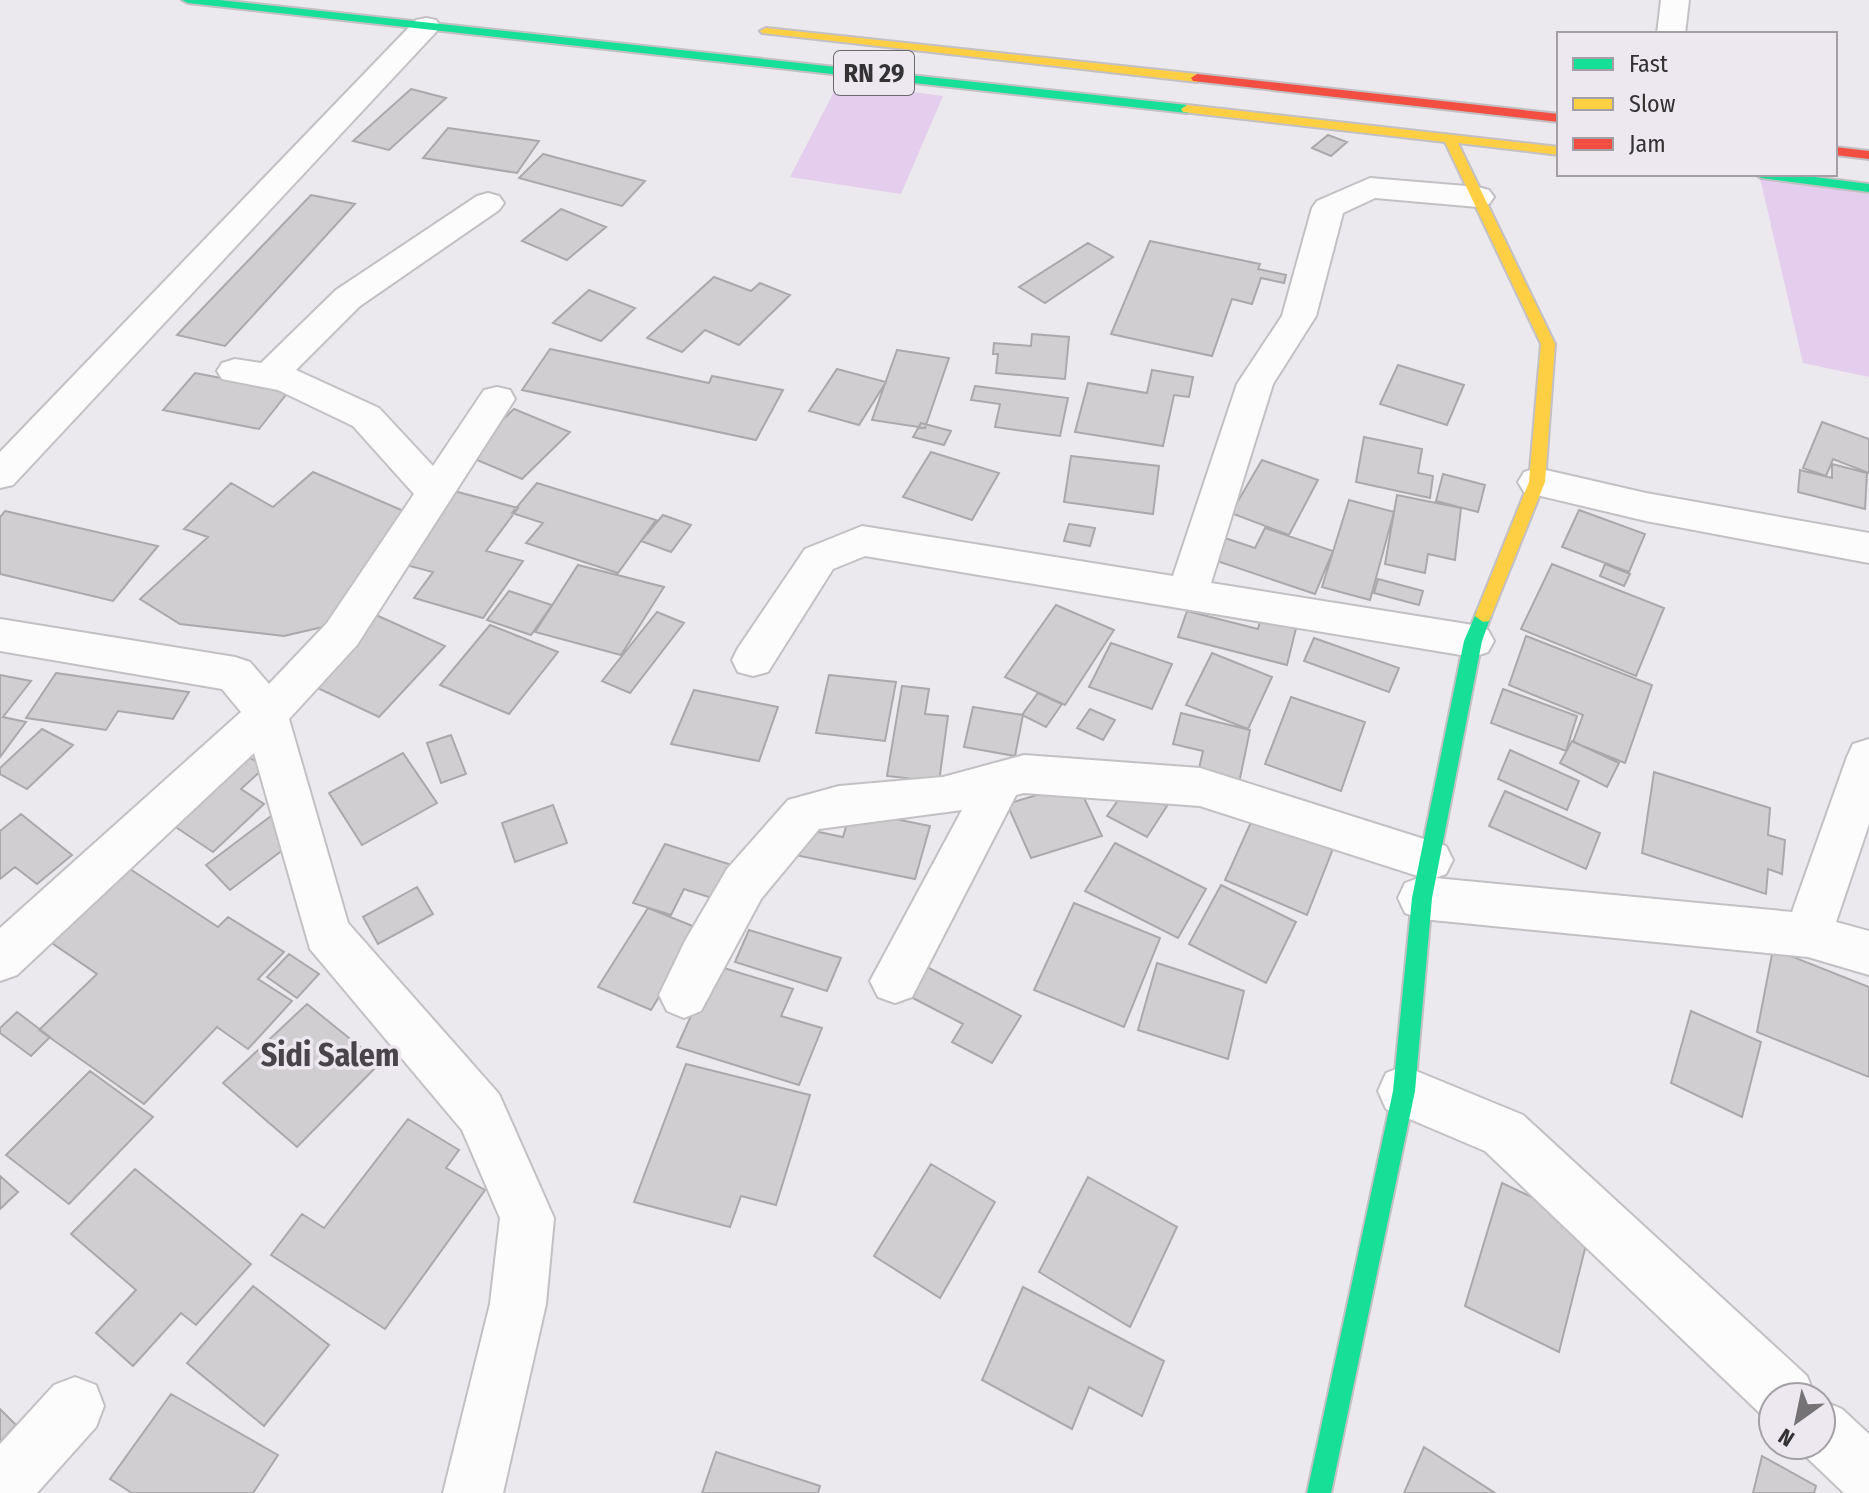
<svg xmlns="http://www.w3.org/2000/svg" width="1869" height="1493" font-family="'Fira Sans Condensed',sans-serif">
	<rect width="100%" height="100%" fill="#ece9ee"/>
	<path fill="#e4cded" d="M839,82L943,96L901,194L790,177Z
		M1760,178L1869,194V377L1803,363Z"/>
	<path fill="#d0ced1" stroke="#aaa8ab" stroke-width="2" d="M411,89L446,98L389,150L353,141Z
		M448,128L539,141L517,173L423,158Z
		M1328,135L1347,142L1331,156L1312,148Z
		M543,154L645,181L622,206L519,178Z
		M311,195L355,204L225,346L177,335Z
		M561,209L606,227L567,260L522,241Z
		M1150,241L1260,264L1258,269L1286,275L1284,283L1261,278L1252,304L1232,299L1212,356L1111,334Z
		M1088,243L1113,257L1045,303L1019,287Z
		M714,277L751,291L760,283L790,295L739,345L705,330L682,352L647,338Z
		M589,290L635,308L601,341L553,323Z
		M1032,334L1069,337L1065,379L996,373L998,354H993L994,343L1031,346Z
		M550,349L709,383L712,376L783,390L756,440L522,390Z
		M897,350L949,358L925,428L872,420Z
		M1398,365L1464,385L1447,425L1380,404Z
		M837,369L886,382L859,425L809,411Z
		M1152,370L1193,377L1189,397L1174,395L1163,446L1075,432L1088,383L1147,393Z
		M195,373L289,391L259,429L163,410Z
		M975,386L1068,398L1060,436L995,427L1000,404L971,400Z
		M514,409L570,432L522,479L465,455Z
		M1822,422L1869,439V473L1833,459L1826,476L1803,468Z
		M921,423L951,431L944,445L913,437Z
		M1364,437L1422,449L1418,473L1433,476L1430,498L1356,482Z
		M931,452L999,473L972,520L903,497Z
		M1071,456L1159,466L1153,514L1064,502Z
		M1262,460L1318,480L1289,535L1231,513Z
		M1832,464L1867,473L1865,509L1798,492L1800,470L1832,478Z
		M313,472L406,512L331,625L284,636L180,624L140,599L208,537L184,529L231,483L273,507Z
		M1443,474L1485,485L1478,512L1436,501Z
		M537,483L656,520L618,573L526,543L543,523L512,513Z
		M454,491L518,508L486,551L523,561L483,618L414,598L433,572L398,563Z
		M1397,495L1461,508L1455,560L1428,554L1425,573L1385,564Z
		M1349,500L1394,512L1370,600L1322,587Z
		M1579,510L1645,534L1629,572L1562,547Z
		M5,511L158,546L113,601L0,574V517Z
		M663,515L691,525L671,552L641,541Z
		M1069,524L1095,528L1090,546L1064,541Z
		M1265,528L1333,551L1315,594L1211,559L1222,537L1255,548Z
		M1552,564L1664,608L1636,676L1521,629Z
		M1605,564L1630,574L1624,586L1600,576Z
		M578,565L664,587L621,655L535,632Z
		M1378,579L1423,591L1419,605L1374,593Z
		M509,591L552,605L531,635L487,620Z
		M1056,605L1114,630L1065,705L1005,677Z
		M1187,611L1258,629L1263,611L1298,620L1287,665L1178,637Z
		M657,612L684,623L630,693L602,681Z
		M376,615L445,646L379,717L309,684Z
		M490,625L558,652L509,714L440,685Z
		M1526,636L1652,685L1625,763L1573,742L1583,715L1509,685Z
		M1314,638L1399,668L1389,692L1304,661Z
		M1111,643L1172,664L1152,709L1089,687Z
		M1212,653L1272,677L1248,729L1186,705Z
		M56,673L189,692L173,719L118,711L106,730L26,718Z
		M0,675L31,681L3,717L26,722L0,757Z
		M829,675L896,682L885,741L816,733Z
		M902,686L929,689L925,714L948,716L939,782L887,776Z
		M1503,689L1577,716L1566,751L1491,723Z
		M694,690L778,707L759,761L671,744Z
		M1038,693L1062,704L1046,727L1022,715Z
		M1291,697L1365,722L1341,791L1265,764Z
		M973,707L1023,715L1015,756L964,747Z
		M1090,709L1115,720L1103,740L1077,728Z
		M1181,713L1250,730L1239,783L1198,773L1203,751L1173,744Z
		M42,729L73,745L27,789L0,774V768Z
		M451,735L466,774L441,783L427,743Z
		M1572,741L1619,763L1607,787L1560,763Z
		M1510,750L1579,781L1567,810L1498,779Z
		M403,753L437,803L362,845L329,793Z
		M244,754L265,767L241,789L264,804L213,852L168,822Z
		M1654,772L1770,808L1768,835L1785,840L1782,874L1768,869L1766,894L1642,853Z
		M1077,783L1102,836L1031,858L1007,804Z
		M1128,786L1167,806L1147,837L1107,816Z
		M1505,791L1600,833L1586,869L1489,826Z
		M553,805L567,843L515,862L502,823Z
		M1257,809L1336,841L1307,915L1225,880Z
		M851,810L930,826L915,879L790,854L799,828L843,837Z
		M21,814L72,855L37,884L15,867L0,879V831Z
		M271,816L296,840L230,890L206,865Z
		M1115,843L1206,889L1178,938L1085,891Z
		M665,844L732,865L715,899L684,889L671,915L633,903Z
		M124,865L218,927L228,917L284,952L258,979L292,1001L248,1049L217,1027L144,1104L39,1030L97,974L46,939Z
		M1221,885L1296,922L1266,983L1189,944Z
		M417,887L433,914L378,944L363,917Z
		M1074,903L1160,938L1124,1027L1034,990Z
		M648,908L700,929L651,1010L598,987Z
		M749,930L841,958L827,991L735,962Z
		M1773,949L1869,987V1077L1757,1032Z
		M289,954L319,974L297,998L267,977Z
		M1157,963L1244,991L1228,1059L1138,1030Z
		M714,965L793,989L781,1016L822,1028L799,1085L677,1047Z
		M925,966L1021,1016L992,1063L952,1042L963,1024L907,995Z
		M307,1004L380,1063L297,1147L223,1083Z
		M1691,1011L1761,1042L1742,1117L1671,1083Z
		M17,1012L50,1037L31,1056L0,1033V1028Z
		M686,1064L810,1095L776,1205L741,1196L730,1227L634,1202Z
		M90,1071L153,1117L69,1204L6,1155Z
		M408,1119L459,1150L446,1168L485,1190L385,1329L271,1255L302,1214L324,1228Z
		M931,1164L995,1202L940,1298L874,1256Z
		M135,1169L251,1264L196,1325L181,1313L133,1366L96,1333L136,1290L71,1234Z
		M0,1176L18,1192L0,1209Z
		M1088,1177L1177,1227L1130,1327L1039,1272Z
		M1502,1183L1591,1225L1559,1352L1465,1306Z
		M253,1286L329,1345L264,1426L187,1363Z
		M1023,1287L1164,1361L1142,1416L1089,1387L1072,1429L982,1380Z
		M171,1394L278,1455L253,1493H132L110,1479Z
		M0,1409L16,1425L0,1442Z
		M1424,1447L1495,1493H1404Z
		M716,1452L820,1486L818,1493H702Z
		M1762,1456L1816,1486L1814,1493H1753Z"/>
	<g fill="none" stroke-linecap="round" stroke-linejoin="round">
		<g stroke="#c3c0c4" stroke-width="4">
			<path id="street" d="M1661,0H1689L1685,34H1657Z
				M426,18L436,20L440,26L436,32L13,485L0,488V452L416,20Z
				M1370,178L1478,187L1489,190L1494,197L1489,204L1478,207L1375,198L1343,213L1316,316L1273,384L1211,583L1473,625L1488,630L1494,641L1488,652L1473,657L865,556L833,569L768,672L753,676L738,672L732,660L738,648L805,549L862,526L1173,576L1237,384L1282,316L1312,208L1317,201Z
				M488,193L499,196L504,203L499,210L360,306L296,370L379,408L433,466L484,390L497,387L510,390L515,399L357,645L289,719L348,923L499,1094L554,1218L546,1304L503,1493H443L490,1304L500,1218L462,1130L310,949L254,753L17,975L0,981V928L241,712L222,689L0,651V619L235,657L250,662L269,684L327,623L414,494L353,426L278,390L222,379L217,371L222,363L235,359L261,363L336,290L477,196Z
				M1537,468L1646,493L1869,533V563L1646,521L1524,492L1518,482L1524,472Z
				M1869,739V824L1836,922L1869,931V975L1808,957L1422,919L1405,913L1398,898L1405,883L1421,877L1200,806L1024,793L1016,795L912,997L895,1003L878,997L870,981L962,810L819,829L761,899L701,1011L684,1018L667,1011L659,995L685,941L727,869L788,800L839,786L943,777L1024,755L1200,768L1446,846L1453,860L1446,874L1435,878L1792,912L1847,757L1853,744Z
				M1404,1066L1523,1115L1807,1376L1815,1397H1773V1421L1765,1418L1485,1151L1386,1109L1378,1091L1386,1073Z
				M75,1377L96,1385L104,1406L96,1427L37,1493H0V1444L54,1385Z
				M1821,1400L1842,1409L1869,1434V1493H1844L1800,1451L1798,1445H1821Z"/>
		</g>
		<g stroke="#c3c0c4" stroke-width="4">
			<path id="fast" d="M182,0H219L1187,105L1193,109L1187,113L188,3Z
				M1755,174H1791L1869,184V192L1761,178Z
				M1483,610L1491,616L1482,641L1432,898L1415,1091L1331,1493H1307L1393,1091L1412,898L1464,641L1477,611Z"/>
		</g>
		<g stroke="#c3c0c4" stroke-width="4">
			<path id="slow" d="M766,28L1197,74L1203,78L1197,82L762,33L760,31Z
				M1187,105L1559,147V155L1458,143L1555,344L1545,482L1489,621L1483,622L1475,616L1529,482L1541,344L1445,142L1183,112L1181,109Z"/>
		</g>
		<g stroke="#c3c0c4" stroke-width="4">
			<path id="jam" d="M1197,74L1559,114V122L1193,81L1191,78Z
				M1835,147L1869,151V159L1835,155Z"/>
		</g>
		<use href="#street" fill="#fcfcfc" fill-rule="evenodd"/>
		<use href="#fast" fill="#16e098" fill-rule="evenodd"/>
		<use href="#slow" fill="#ffcf43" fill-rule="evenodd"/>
		<use href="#jam" fill="#f24e42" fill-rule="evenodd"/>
	</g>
	<g text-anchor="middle" stroke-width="7" stroke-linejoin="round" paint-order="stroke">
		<rect fill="#ede8ef" stroke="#6c696c" stroke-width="2" x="834" y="51" width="80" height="44" rx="6"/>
		<g font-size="26" font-weight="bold" fill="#343234">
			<text x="874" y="82">RN 29</text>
		</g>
		<g font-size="32" font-weight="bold" fill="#48444a" stroke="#ede8ef">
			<text x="330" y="1066">Sidi Salem</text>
		</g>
	</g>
	<rect x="1557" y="32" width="280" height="144" fill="#ede8ef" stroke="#a39fa4" stroke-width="2"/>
	<rect x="1573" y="58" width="40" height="12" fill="#16e098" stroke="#a39fa4" stroke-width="2"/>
	<text x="1629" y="72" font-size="24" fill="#343234">Fast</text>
	<rect x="1573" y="98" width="40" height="12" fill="#ffcf43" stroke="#a39fa4" stroke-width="2"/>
	<text x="1629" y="112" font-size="24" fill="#343234">Slow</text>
	<rect x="1573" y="138" width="40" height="12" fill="#f24e42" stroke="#a39fa4" stroke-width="2"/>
	<text x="1629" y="152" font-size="24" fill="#343234">Jam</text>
	<g transform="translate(1797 1421) rotate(213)"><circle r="38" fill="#ede8ef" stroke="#a39fa4" stroke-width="2"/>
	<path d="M0-6L14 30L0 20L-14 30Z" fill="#747275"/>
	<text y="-12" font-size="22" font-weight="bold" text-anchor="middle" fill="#343234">N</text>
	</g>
</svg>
